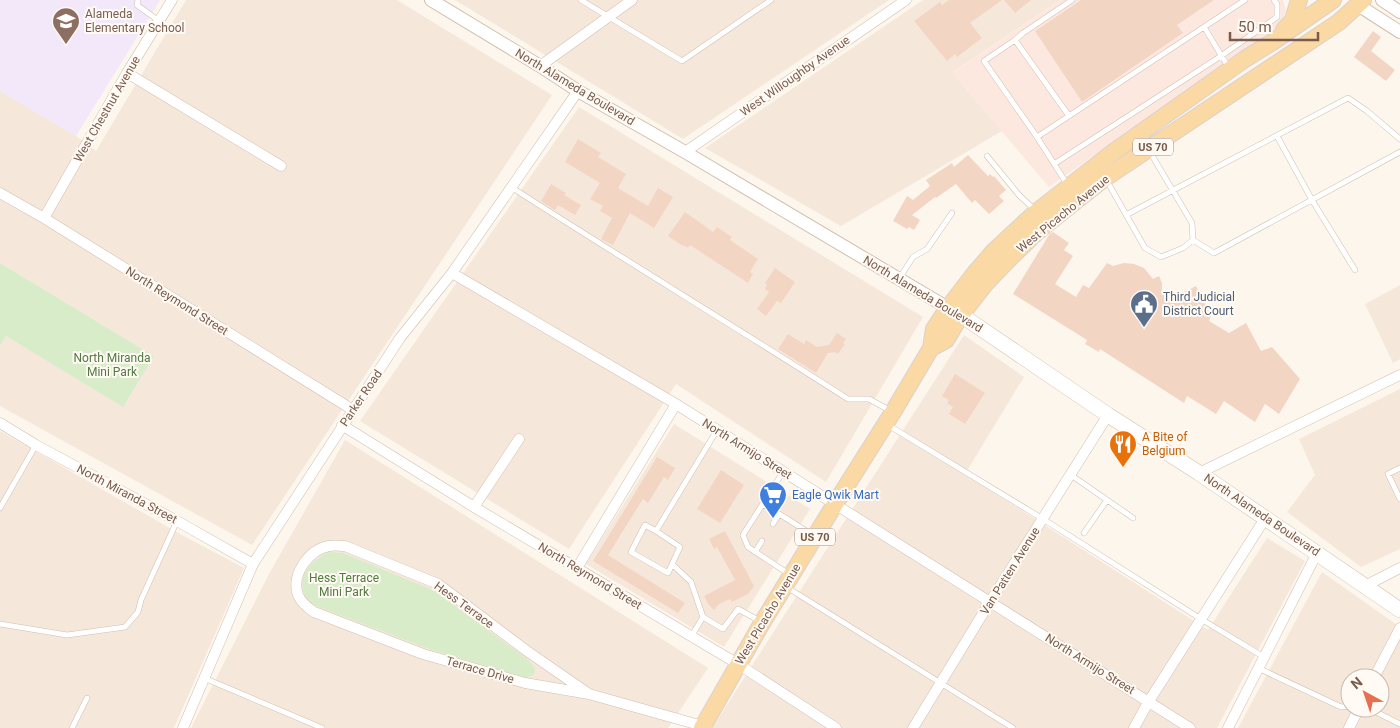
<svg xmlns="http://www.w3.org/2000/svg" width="1400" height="728" font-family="Roboto,sans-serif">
	<rect width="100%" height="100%" fill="#fdf6ec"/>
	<path fill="#f5e8da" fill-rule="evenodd" d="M186,0H397L552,95L252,545L0,406V346L6,336L123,406L154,356L0,263V91L76,136L96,151Z
		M455,0H889L683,139Z
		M923,0H1060L953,72L1002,131L841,226L705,148Z
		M579,107L923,317L826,482L676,384L569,549L360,421Z
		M1400,285V359L1393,363L1365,304Z
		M964,335L1024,377L965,474L1208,630L1267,538L1305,561L1217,728H712Z
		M1400,389V549L1361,567L1287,512L1315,475L1299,439Z
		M674,424L810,509L724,647L586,564Z
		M0,431L182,535L244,568L174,728H0Z
		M345,440L708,668L668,728H191L269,574Z
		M1322,572L1400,627V728H1238ZM1350,678H1380V708H1350Z"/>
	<path fill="#fde8e0" d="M1060,0H1283L1286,11L1280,25L1049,187L952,73Z"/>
	<path fill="#f3e8fa" d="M0,0H160L76,136L0,91Z"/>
	<path fill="#d8ecc9" d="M0,263L154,356L123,407L6,336L0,346Z
		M329,552L343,553L435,591L526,658L535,668L534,674L527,678L432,650L311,604C309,601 305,597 304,593C297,574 314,559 329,552Z"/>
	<path fill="#f3d5c3" d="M949,0H1002L970,23L982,38L957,57L955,54L947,61L914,21L940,2L942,5Z
		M1004,0H1031L1015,13Z
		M1081,0H1214L1177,25L1183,33L1082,102L1035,31Z
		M1373,31L1381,37L1371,51L1395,70L1386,81L1354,57Z
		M578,139L601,153L598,157L626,174L618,188L648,206L658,188L673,197L654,228L630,213L613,245L601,239L612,218L600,211L603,206L590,199L600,183L565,162Z
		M968,155L988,176L990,174L993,177L994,176L1006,190L999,196L1004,201L989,214L975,200L972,203L956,184L936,198L935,197L912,215L920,220L914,230L909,227L907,229L893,221L907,196L913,200L930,186L926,180L952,163L954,167Z
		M551,184L566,193L564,195L581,205L575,215L558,205L555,210L541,201Z
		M685,212L713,232L717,227L732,237L730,240L758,259L750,272L753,274L748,283L690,245L688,248L683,245V246L668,236Z
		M1053,232L1069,243L1064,250L1073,256L1055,284L1076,297L1083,285L1089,288L1107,263L1113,266L1124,263L1134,264L1144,268L1153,279L1159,276L1162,283V292L1172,298L1196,286L1211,316L1209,321L1229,333L1246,323L1261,351L1272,347L1300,379L1279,414L1265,404L1255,422L1224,401L1216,414L1187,396L1184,403L1100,349L1099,352L1085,344L1087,340L1013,294L1049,235Z
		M775,268L795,282L781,303L777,301L766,316L757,309L769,292L765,289L767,285L765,283Z
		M837,333L846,339L843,343L845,344L838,354L835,352L828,353L816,373L778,349L788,334L804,344L806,340L817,347L829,345Z
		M955,374L985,393L965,424L949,414L953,407L947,403L949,400L942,396Z
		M657,457L675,468L668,480L664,477L648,503L643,499L608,555L685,603L678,613L593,561Z
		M721,470L744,485L720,523L697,509Z
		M725,531L754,586L748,594L732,602L730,599L719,604L714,610L708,604L704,596L735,580L717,547L714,549L709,539Z"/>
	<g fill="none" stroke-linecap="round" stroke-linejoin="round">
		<g stroke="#d1beb0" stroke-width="6">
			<path id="service" d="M138,0L137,5L159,21
				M581,0L682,61L771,0
				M1015,40L1023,33L1072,0
				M1229,68L1204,27L1245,0
				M1277,136L1312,200L1355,270
				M1037,137L1204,27
				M987,156L1019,195L1035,210
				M1054,164L1221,56L1277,17V4L1274,0
				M1107,181L1145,248L1161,257L1183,248L1193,240L1192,223L1150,152
				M1067,184L1037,137L984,61L1015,40L1069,116
				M511,187C623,259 737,328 848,399H869L891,411
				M1126,215L1348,98L1367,111L1400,139
				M1193,240L1214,253L1400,152
				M899,279L913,257L927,249L952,213
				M888,425L1043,519L1201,619L1264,657
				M1400,468L1388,474L1400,499
				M783,472L743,535L748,547L789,574
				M1071,475L1133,518
				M763,504L813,535
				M0,508L36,445
				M773,524L779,514
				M656,531L680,547L668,573L631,552L645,525L656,531L717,430
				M1084,533L1107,500
				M755,552L762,541
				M672,564L691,582L703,617L691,637
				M788,588L1013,728
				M703,617L723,629L738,609L760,621
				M0,624L67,635L125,627L138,612L141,600L177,521
				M1258,668L1341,707L1350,706
				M204,678L322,728
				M1368,708L1400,724
				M72,728L87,698"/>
		</g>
		<g stroke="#d1beb0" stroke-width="11">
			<path id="minor" d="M540,66L632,0
				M127,73L281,166
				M685,152L906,0
				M0,193L44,218L353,410
				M44,218L127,73L172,0
				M452,273L676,404L1190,728
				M0,423L36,445L177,521L253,564
				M342,425L474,507L738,664L836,728
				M1199,473L1400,375
				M474,507L519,439
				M577,568L676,404
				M1365,586L1400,568
				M1374,678L1400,628
				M589,694L527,651L438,584L345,546C340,546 334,545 329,546C308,550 291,575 298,595C301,602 308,608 314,612L423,654L525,683L589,694L703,726
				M183,728L253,564L400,338L452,273L578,91
				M913,728L990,602L1108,415
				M1134,728L1149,701L1266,517
				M1228,728L1317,553
				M1349,728L1359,708"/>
		</g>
		<g stroke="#d1beb0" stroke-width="14">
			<path id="tertiary" d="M431,0L540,66L578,91L685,152L948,308
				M1382,0L1400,12
				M1358,5L1400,32"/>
		</g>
		<g stroke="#d6c0b0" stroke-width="16">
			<path id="secondary" d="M950,310L961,315L1108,415L1199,473L1400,610"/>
		</g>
		<g stroke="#dad1cd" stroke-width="18">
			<path id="primary" d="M1284,30L1293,20L1299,0
				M931,348L946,340L961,315L986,283L1007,261L1037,232L1077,200L1105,178L1339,22L1363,0
				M702,728L762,623L835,504L893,412L931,348L934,329L948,308L975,273L994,251L1035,213L1112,153L1245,59L1274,41L1333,0"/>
		</g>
		<use href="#service" stroke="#fff" stroke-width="5"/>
		<use href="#minor" stroke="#fff" stroke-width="10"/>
		<use href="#tertiary" stroke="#fff" stroke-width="12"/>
		<use href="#secondary" stroke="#fff" stroke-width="15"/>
		<use href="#primary" stroke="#fbd9a5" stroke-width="16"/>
	</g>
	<defs>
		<g id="school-pin" transform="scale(1.4375)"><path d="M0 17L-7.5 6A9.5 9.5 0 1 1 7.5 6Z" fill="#8d6e63" stroke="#fffaf3"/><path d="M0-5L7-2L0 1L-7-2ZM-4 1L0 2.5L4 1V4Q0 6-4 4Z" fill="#fff"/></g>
		<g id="civic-pin" transform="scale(1.4375)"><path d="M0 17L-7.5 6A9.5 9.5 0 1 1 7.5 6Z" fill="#5c6f8a" stroke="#fffaf3"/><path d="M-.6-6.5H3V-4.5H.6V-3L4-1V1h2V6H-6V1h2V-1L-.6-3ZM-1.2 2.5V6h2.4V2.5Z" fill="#fff"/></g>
		<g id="restaurant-pin" transform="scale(1.4375)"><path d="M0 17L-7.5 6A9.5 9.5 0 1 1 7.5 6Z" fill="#e8710a" stroke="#fffaf3"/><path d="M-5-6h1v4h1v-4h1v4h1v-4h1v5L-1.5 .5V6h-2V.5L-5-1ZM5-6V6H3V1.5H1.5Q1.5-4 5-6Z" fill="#fff"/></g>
		<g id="supermarket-pin" transform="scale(1.4375)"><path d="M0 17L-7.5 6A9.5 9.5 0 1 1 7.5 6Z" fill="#3f7fe0" stroke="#fffaf3"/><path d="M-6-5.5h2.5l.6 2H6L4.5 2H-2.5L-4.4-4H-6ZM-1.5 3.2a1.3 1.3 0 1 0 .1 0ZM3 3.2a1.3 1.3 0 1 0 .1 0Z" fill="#fff"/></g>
	</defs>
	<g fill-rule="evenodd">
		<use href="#school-pin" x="66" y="21"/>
		<use href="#civic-pin" x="1144" y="304"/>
		<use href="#restaurant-pin" x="1123" y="444"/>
		<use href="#supermarket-pin" x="773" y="495"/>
	</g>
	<g text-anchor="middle" stroke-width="4" stroke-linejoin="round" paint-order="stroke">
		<g fill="#fffaf3" stroke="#a28b7f" stroke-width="1">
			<rect x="1133" y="138.5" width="40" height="17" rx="4"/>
			<rect x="795" y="528.5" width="40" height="17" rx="4"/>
		</g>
		<g font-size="11" font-weight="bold" fill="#7a5c4d">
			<text x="1153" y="151">US 70</text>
			<text x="815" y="541">US 70</text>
		</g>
		<g font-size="12" fill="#785e54" stroke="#fffaf3" text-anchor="start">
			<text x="85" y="18">Alameda<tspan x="85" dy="14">Elementary School</tspan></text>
		</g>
		<g font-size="12" fill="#7a5c4d" stroke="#fffaf3">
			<text transform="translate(795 76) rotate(-35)" y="4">West Willoughby Avenue</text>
			<text transform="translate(575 87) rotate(31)" y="4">North Alameda Boulevard</text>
			<text transform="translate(107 109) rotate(-60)" y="4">West Chestnut Avenue</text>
			<text transform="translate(1063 214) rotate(-39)" y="4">West Picacho Avenue</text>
			<text transform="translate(923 294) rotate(31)" y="4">North Alameda Boulevard</text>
			<text transform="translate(177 301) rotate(32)" y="4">North Reymond Street</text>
			<text transform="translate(361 398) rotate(-56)" y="4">Parker Road</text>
			<text transform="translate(747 449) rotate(32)" y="4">North Armijo Street</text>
			<text transform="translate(127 494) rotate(28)" y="4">North Miranda Street</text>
			<text transform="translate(1262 515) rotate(34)" y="4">North Alameda Boulevard</text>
			<text transform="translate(1010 571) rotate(-58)" y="4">Van Patten Avenue</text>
			<text transform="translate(590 576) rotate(31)" y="4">North Reymond Street</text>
			<text transform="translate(464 605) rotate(36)" y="4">Hess Terrace</text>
			<text transform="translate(768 614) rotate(-59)" y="4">West Picacho Avenue</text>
			<text transform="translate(1090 664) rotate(32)" y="4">North Armijo Street</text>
			<text transform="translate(480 670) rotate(16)" y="4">Terrace Drive</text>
		</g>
		<g font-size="12" fill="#4e5e75" stroke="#fffaf3" text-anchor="start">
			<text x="1163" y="301">Third Judicial<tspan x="1163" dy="14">District Court</tspan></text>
		</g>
		<g font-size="12" fill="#537a41" stroke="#fffaf3">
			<text x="112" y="362">North Miranda<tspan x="112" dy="14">Mini Park</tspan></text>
			<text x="344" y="582">Hess Terrace<tspan x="344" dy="14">Mini Park</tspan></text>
		</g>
		<g font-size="12" fill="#c56008" stroke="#fffaf3" text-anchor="start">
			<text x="1142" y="441">A Bite of<tspan x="1142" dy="14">Belgium</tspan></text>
		</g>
		<g font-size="12" fill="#366cbe" stroke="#fffaf3" text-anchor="start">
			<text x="792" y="499">Eagle Qwik Mart</text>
		</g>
	</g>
	<g transform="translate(1365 693) rotate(320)"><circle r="24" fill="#fffaf3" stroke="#cabbb1"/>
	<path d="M0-4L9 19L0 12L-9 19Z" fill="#e76f51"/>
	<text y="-8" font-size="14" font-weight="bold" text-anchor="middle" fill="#7a5c4d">N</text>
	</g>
	<path d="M1230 32v8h88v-8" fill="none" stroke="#7a5c4d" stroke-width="2.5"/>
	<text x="1238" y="32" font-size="15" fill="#7a5c4d" stroke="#fffaf3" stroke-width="4" paint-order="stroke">50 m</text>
</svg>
